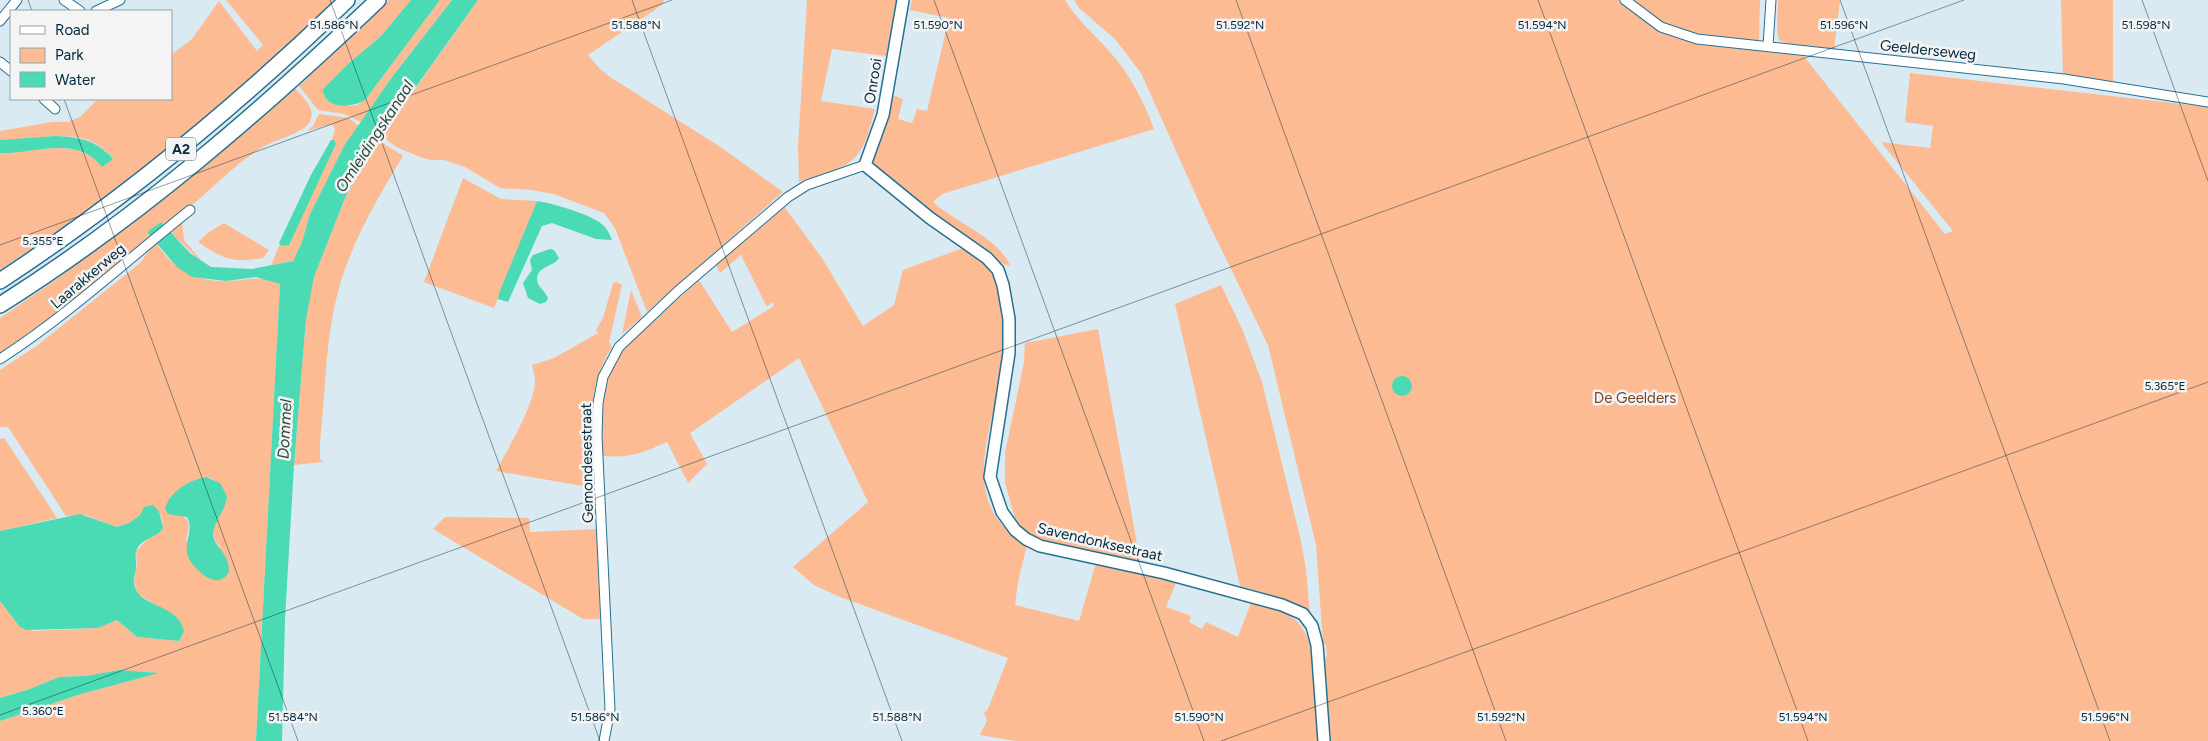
<svg xmlns="http://www.w3.org/2000/svg" width="2208" height="741" font-family="Figtree,sans-serif">
	<rect width="100%" height="100%" fill="#d9eaf3"/>
	<path fill="#fdbb93" fill-rule="evenodd" d="M226,0H334L284,52L160,155L72,222L0,270V153L55,148L75,149L95,158L113,159C85,123 40,140 2,141L0,140V131L52,122H68L80,117L98,99H171V55L192,39L219,1L257,51L263,45Z
		M389,0H411L381,36L348,64L323,89L348,106L357,105L365,100L440,0H452L392,77L361,122L344,114L318,110L299,86Z
		M478,0H664L662,5L588,55L600,69L610,77L719,146L783,192L647,312L615,228L604,213L554,194L531,190L500,188L465,167L444,160H431L420,157L396,147L382,136Z
		M807,0H897L886,56L832,49L821,101L875,109C867,138 864,160 833,171C822,175 810,177 799,182L798,146Z
		M912,0H1065C1077,20 1095,35 1110,52C1130,74 1144,102 1154,129L942,194L933,202C956,223 996,236 1010,265C997,267 943,223 929,213L927,207L870,166L892,95L903,99L898,119L912,123L917,109L927,111L949,18L910,10Z
		M1074,0H1622L1656,28L1802,54L1945,234L1953,231L1881,142L1930,148L1933,126L1905,122L1910,73L2208,107V741H1330L1325,658L1327,656L1326,645L1323,643L1316,545L1268,345L1207,220L1141,73L1115,39L1079,8Z
		M1634,0H1760L1759,41C1725,38 1685,36 1654,17C1647,13 1640,6 1634,0Z
		M1778,0H1840L1834,50L1791,45L1779,40L1777,30Z
		M2061,0H2113V83L2063,77Z
		M295,88C303,98 318,109 309,123C303,133 272,141 261,148C220,173 193,215 147,232L150,236L111,273L0,356V318L57,279L161,200L225,149Z
		M319,114L349,118L359,126L344,146L310,214L302,242L293,261L271,265L280,244L281,246L289,244L336,144L332,139L335,130L333,125H328L307,131L313,126Z
		M378,140L403,156C374,204 345,253 334,309C325,352 325,398 320,442V459L323,462L294,465L306,319L310,293L314,277L345,198Z
		M463,178L501,199L537,201L494,308L424,282Z
		M783,205L822,258L863,326L894,305L903,270L963,248C971,254 980,259 987,267C997,278 1000,295 1002,309C1004,326 1006,342 1004,359C996,424 952,502 1027,545L1018,582L1015,605L1079,621L1096,563L1176,583L1166,607L1191,616L1189,622L1202,629L1206,622L1238,637L1251,603C1265,607 1282,610 1294,619C1320,637 1317,711 1319,741H1016L980,735L987,721L984,712L987,711L1008,658L840,597L814,585L793,567L868,502L799,358L690,433L707,464L688,483L667,442C642,453 631,458 603,456C601,420 601,386 619,353L699,280L732,332L774,306L772,302L767,307L741,255L720,273L716,265Z
		M182,220L184,240L205,265L169,231Z
		M224,223L269,250L263,258C232,263 223,259 198,242L209,232Z
		M155,242C176,270 190,281 227,281C251,281 255,274 280,284L256,741H0V721L81,694L158,673L119,670L86,676L59,677L27,690L0,698V601L13,618L33,631L98,628L117,620L137,637L179,641L184,632L154,604L137,593L134,581L137,565L136,551L163,523L159,511L140,515L129,523L117,527L85,515L66,516L8,427H0V370L38,345L140,263ZM206,477L213,479V534L214,539L220,547L186,541C188,530 193,520 180,515L199,479Z
		M617,282L622,285L609,342L612,347C584,389 592,440 594,488L496,471C507,451 535,404 535,381C535,376 533,370 532,365L554,358L598,333L596,330L603,318L613,283Z
		M1221,285L1243,331L1262,382L1301,541L1306,569L1310,614L1288,600L1240,586L1175,304Z
		M631,290L642,317L622,334Z
		M1098,329L1140,560L1129,561L1035,539L1024,531L1015,519L1005,482V453L1024,362L1025,343Z
		M3,438L5,439L57,518L0,531V439Z
		M445,517L529,518L530,532L597,529L600,619H583L433,529Z"/>
	<path fill="#4adbb4" d="M411,0H440L365,100C352,108 324,110 323,89L348,64L381,36Z
		M452,0H478L378,140L362,166L345,198L314,277L306,319L294,465L285,619L282,741H256L280,284L256,277L226,281L192,277L177,267L147,232L161,222L190,253L211,267L252,269L293,261L302,242L310,214L344,146L392,77Z
		M55,136C79,137 97,140 113,159L102,167C77,134 35,154 0,153V140Z
		M331,140H334L336,144L289,245L281,246L279,243L311,175Z
		M537,201C552,203 594,215 604,226C608,230 610,235 612,240L596,239L552,223L542,226L508,302L498,299L499,293Z
		M550,249L554,250L559,258C554,267 536,266 537,280C537,286 546,292 548,298L546,302L540,304L528,298L523,283L532,270L530,260L533,255Z
		M1392 386a10 10 0 1 1 20 0a10 10 0 1 1-20 0Z
		M206,477L220,483L227,496C226,510 214,521 213,534C213,546 229,552 229,571C227,576 224,579 218,580C211,581 205,576 200,572C173,548 197,537 187,517L168,514L165,509C170,491 189,480 206,477Z
		M153,505L159,511L163,528C157,538 142,538 137,549C134,555 137,562 136,568C136,573 133,578 134,583C136,608 180,603 184,632L179,641L137,637L117,620L98,628L26,630L20,627L0,601V531L80,514L117,527L129,523L140,515L144,507Z
		M119,670L159,673L81,694L0,721V698L27,690L59,677L86,676Z"/>
	<g fill="none" stroke-linecap="round" stroke-linejoin="round">
		<g stroke="#267091" stroke-width="11">
			<path id="street" d="M64,0L80,11
				M1625,0L1661,27L1697,39L2064,79L2208,102
				M96,11L120,0
				M0,21L17,0
				M1768,46L1771,0
				M0,62L11,71
				M44,99L55,109
				M0,359C68,315 127,260 190,210
				M604,741L610,709L597,436L598,403L603,377L619,347L678,291L788,197L807,185L865,165"/>
		</g>
		<g stroke="#267091" stroke-width="14">
			<path id="secondary" d="M903,0L883,115L865,165L930,218L987,258L998,270L1003,285L1009,319V353L990,477L1002,512L1015,530L1026,539L1040,546L1164,573L1282,605L1303,614L1312,626L1317,645L1324,741"/>
		</g>
		<g stroke="#267091" stroke-width="18">
			<path id="highway" d="M0,281C125,199 239,104 347,0
				M0,305C138,218 260,112 378,0"/>
		</g>
		<use href="#street" stroke="#fff" stroke-width="9"/>
		<use href="#secondary" stroke="#fff" stroke-width="11"/>
		<use href="#highway" stroke="#fff" stroke-width="15"/>
	</g>
	<path fill="none" stroke="#00293b" stroke-width="1" stroke-opacity="0.45" d="M28,0L32,11M330,0L600,741M632,0L902,741M934,0L1204,741M1236,0L1506,741M1538,0L1808,741M1840,0L2110,741M2142,0L2208,181M64,99L298,741M0,245L672,0M0,715L1964,0M1221,741L2208,382"/>
	<g text-anchor="middle" stroke-width="5" stroke-linejoin="round" paint-order="stroke">
		<rect fill="#f4f4f4" stroke="#496672" stroke-width="1" x="166" y="137.5" width="30" height="23" rx="4"/>
		<g font-size="14" font-weight="bold" fill="#00293b">
			<text x="181" y="154">A2</text>
		</g>
		<g font-size="15" fill="#00293b" stroke="#f4f4f4">
			<text transform="translate(1928 50) rotate(6)" y="5">Geelderseweg</text>
			<text transform="translate(873 81) rotate(-81)" y="5">Onrooi</text>
			<text transform="translate(88 276) rotate(-40)" y="5">Laarakkerweg</text>
			<text transform="translate(587 463) rotate(-91)" y="5">Gemondesestraat</text>
			<text transform="translate(1100 542) rotate(13)" y="5">Savendonksestraat</text>
		</g>
		<g font-size="15" fill="#764627" stroke="#f4f4f4">
			<text x="1635" y="403">De Geelders</text>
		</g>
		<g font-size="16" font-style="italic" fill="#28463c" stroke="#f4f4f4">
			<text transform="translate(374 136) rotate(-57)" y="6">Omleidingskanaal</text>
			<text transform="translate(284 429) rotate(-87)" y="6">Dommel</text>
		</g>
	</g>
	<g font-size="12" text-anchor="middle" fill="#00293b" stroke="#f4f4f4" stroke-width="5" stroke-linejoin="round" paint-order="stroke">
		<text x="334" y="29">51.586°N</text>
		<text x="636" y="29">51.588°N</text>
		<text x="938" y="29">51.590°N</text>
		<text x="1240" y="29">51.592°N</text>
		<text x="1542" y="29">51.594°N</text>
		<text x="1844" y="29">51.596°N</text>
		<text x="2146" y="29">51.598°N</text>
		<text x="43" y="245">5.355°E</text>
		<text x="2165" y="390">5.365°E</text>
		<text x="43" y="715">5.360°E</text>
		<text x="293" y="721">51.584°N</text>
		<text x="595" y="721">51.586°N</text>
		<text x="897" y="721">51.588°N</text>
		<text x="1199" y="721">51.590°N</text>
		<text x="1501" y="721">51.592°N</text>
		<text x="1803" y="721">51.594°N</text>
		<text x="2105" y="721">51.596°N</text>
	</g>
	<rect x="10" y="10" width="162" height="90" fill="#f4f4f4" stroke="#92a3aa"/>
	<rect x="20" y="26" width="25" height="8" fill="#ffffff" stroke="#92a3aa"/>
	<text x="55" y="35" font-size="15" fill="#00293b">Road</text>
	<rect x="20" y="48" width="25" height="15" fill="#fdbb93" stroke="#92a3aa"/>
	<text x="55" y="60" font-size="15" fill="#00293b">Park</text>
	<rect x="20" y="72" width="25" height="15" fill="#4adbb4" stroke="#92a3aa"/>
	<text x="55" y="85" font-size="15" fill="#00293b">Water</text>
</svg>
